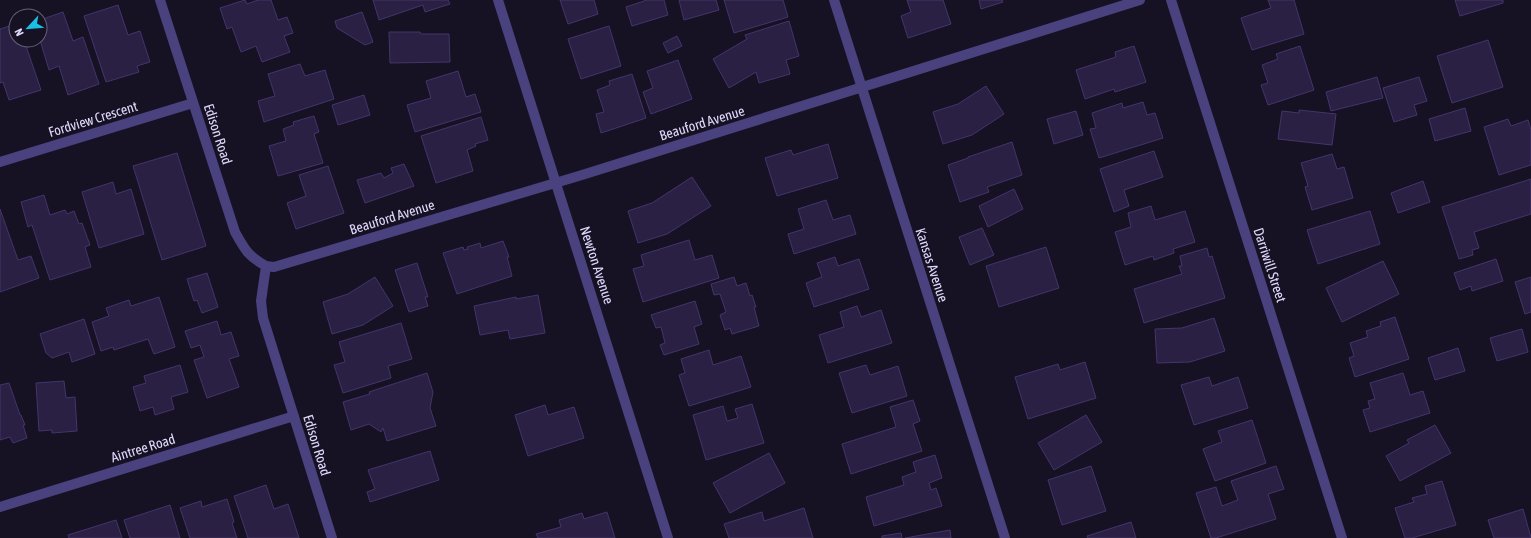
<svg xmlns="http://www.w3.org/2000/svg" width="1531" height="538" font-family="'Asap Condensed',sans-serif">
	<rect width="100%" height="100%" fill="#161224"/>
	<path fill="#2a2043" stroke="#44346c" d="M245,0L247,4L258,0H271L278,20L287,17L293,33L284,36L290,52L262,62L256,46L241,52L232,27L227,29L220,8Z
		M373,0H448L450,4L425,12L423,5L379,20Z
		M560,0H594L598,14L568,24Z
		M647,0H664L668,15L632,26L626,7Z
		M679,0H716L719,10L684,20Z
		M724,0H783L788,17L734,33Z
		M907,0H943L951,24L908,38L901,16L911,12Z
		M979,0H1002L1003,2L981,9Z
		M1268,0H1294L1304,34L1252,50L1241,18L1271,8Z
		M1455,0H1503V3L1460,16Z
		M118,5L128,35L140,31L150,62L137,66L139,72L106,82L84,16Z
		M63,12L73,41L83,37L99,84L68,95L59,66L49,70L40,40V20Z
		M362,12L373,42L365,45L337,28L335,21Z
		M789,21L799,56L786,60L790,74L759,83L756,72L729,88L713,59L747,39L745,35Z
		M16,24V40H24L41,90L9,100L3,82L0,83V29Z
		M609,26L621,66L581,79L568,39Z
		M389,32H420L421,34H449L450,62L390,63Z
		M677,36L682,46L668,53L663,43Z
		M1488,40L1503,87L1452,103L1437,56Z
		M1134,46L1146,82L1115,92L1114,89L1085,99L1076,70L1116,57L1115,52Z
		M1300,46L1314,90L1268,105L1261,85L1268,83L1262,65L1278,59L1276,54Z
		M678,60L692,99L651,114L643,92L653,88L647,71Z
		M300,64L305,76L325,70L334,99L264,122L258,101L275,96L268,74Z
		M458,71L466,97L475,94L481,112L415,132L407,105L431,98L426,81Z
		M632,74L646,118L601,133L596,114L604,112L597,90L610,85L609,81Z
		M1377,77L1383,98L1331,111L1326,92Z
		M1419,77L1427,101L1414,105L1417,115L1394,122L1383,88Z
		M986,86L1004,114L972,135L943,144L933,112L958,104Z
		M364,95L370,115L338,125L332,105Z
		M1143,102L1147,115L1155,113L1163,138L1099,158L1090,129L1096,128L1092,113L1122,103L1123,108Z
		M1465,108L1471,131L1435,141L1429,119Z
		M1299,110L1336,114L1332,145L1278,139L1282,111L1299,113Z
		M1076,111L1083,135L1054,144L1047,119Z
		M314,116L319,132L314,134L323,163L278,176L269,146L286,141L283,129L294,125L293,122Z
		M481,117L488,140L475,144L476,146L467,150L473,171L436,183L421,136Z
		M1508,119L1511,126L1528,120L1531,130V165L1499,175L1484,127Z
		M1012,142L1022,175L987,187L989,192L960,202L948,165L968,158V157Z
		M828,144L838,178L777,196L765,158L791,150L793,155Z
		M1154,151L1163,177L1124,190L1129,206L1114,212L1100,169Z
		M177,153L206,246L162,260L133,166Z
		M1332,154L1337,169L1344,167L1353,198L1312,210L1305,187L1308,186L1301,163Z
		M404,164L414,186L365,203L357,180L381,173L384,178L393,173L391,168Z
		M328,166L344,213L296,229L287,203L306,196L299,175Z
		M692,177L711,206L667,234L638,243L628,211L652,203Z
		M1531,179V214L1474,232L1479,248L1472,250L1473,255L1459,259L1442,207Z
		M1423,181L1430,202L1398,213L1391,193Z
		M113,182L116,194L131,189L144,234L99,248L82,192Z
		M1014,189L1023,209L988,227L979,206Z
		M44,195L50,215L65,210L67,214L74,211L79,224L82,223L90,245L85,247L91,267L50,280L32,225L28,227L21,202Z
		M826,200L833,220L850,215L856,234L794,254L788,234L804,229L798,209Z
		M1151,206L1155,220L1185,211L1195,242L1173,249L1174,253L1154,260L1153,256L1125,265L1115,232L1131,227L1128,213Z
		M0,209L18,260L31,256L39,278L0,292Z
		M1370,211L1380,244L1318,264L1307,230Z
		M982,228L994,255L970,265L959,237Z
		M689,240L695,260L712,255L719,278L643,302L633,269L644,266L641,255Z
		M503,241L509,257H507L512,276L457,294L443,253L463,247L464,250L468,249L467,247L480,243L481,248Z
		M1046,247L1059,288L999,307L986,266Z
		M1207,248L1209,257L1212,256L1225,298L1144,323L1134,289L1182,274L1179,266H1182L1180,256Z
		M835,257L838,266L859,259L869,289L814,307L806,283L822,277L817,263Z
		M1496,259L1503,281L1472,291L1471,286L1460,290L1454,273Z
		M1383,261L1399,294L1342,322L1326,288Z
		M417,263L428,297H425L428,306L409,312L395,270Z
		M207,273L218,307L202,313L197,300L194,301L187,279Z
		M375,277L393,306L363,325L332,334L323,302L348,294Z
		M734,277L737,286L746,283L750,296L752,295L756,307H754L759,326L732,334L730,328L725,330L720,315L726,312L720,294L714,295L711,284Z
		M1531,277V312L1525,314L1515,282Z
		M538,295L545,333L510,339L508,330L480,335L474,306L516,297V299Z
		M159,297L175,347L154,354L148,339L114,350L113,347L101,351L92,322L109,316L106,308L129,300L131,306Z
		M695,301L702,324L694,327L699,344L664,355L660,345L665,343L661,327L656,328L651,315Z
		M857,306L861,317L881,310L892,343L828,363L819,335L844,327L840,312Z
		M1395,317L1409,359L1355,377L1349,358L1354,356L1350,343L1368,337L1366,331L1381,326L1380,322Z
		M1214,318L1225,351L1190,362L1157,363L1155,329L1182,328Z
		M84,319L95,354L72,362L69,352L52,358L46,353L40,334Z
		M217,321L221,335L231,332L239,356L229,359L239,387L207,398L194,360L204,357L200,345L191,348L185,331Z
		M401,323L412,359L388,366L391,378L343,393L334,365L345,362L339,342Z
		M1522,329L1528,352L1497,361L1490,338Z
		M1458,348L1465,371L1435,380L1428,358Z
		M709,350L713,365L741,356L751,387L689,406L679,375L685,373L681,359Z
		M1085,362L1096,398L1028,419L1015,377L1058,364L1060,370Z
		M180,365L188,392L171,397L174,409L155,415L153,407L140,411L133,387L146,383L144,376Z
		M866,365L870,375L898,366L907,396L852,413L839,373Z
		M427,373L433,392L430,408L436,426L387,441L383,428L381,432L369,424L351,430L343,402L370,394L369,392Z
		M1403,373L1410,395L1423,391L1430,413L1370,432L1363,410L1370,408L1368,401L1375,399L1370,383Z
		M1209,377L1212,386L1238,377L1248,408L1194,425L1181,385Z
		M64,381L66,398L75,397L77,431L52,433V430L39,431L36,383Z
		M9,383L20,415H21L25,425H23L27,438L13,443L10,437L0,440V385Z
		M913,400L920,421L913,424L922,451L851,474L842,444L896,427L890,407Z
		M752,404L764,443L706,460L693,415L723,406L727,421L738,418L735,409Z
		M545,405L548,415L574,407L584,438L528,456L515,415Z
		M1086,415L1102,442L1054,470L1038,443Z
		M1252,420L1266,463L1215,481L1203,449L1222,442L1218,431Z
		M1435,425L1451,453L1400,481L1386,456L1409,443L1407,440Z
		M430,451L439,480L370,502L367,492L375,489L368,470Z
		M769,453L785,483L730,513L713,483Z
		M935,455L942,478L929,483L931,490L936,488L942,506L874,526L866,497L904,485L902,477L916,472L913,462Z
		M1091,466L1106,511L1062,525L1048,480Z
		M1276,466L1284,489L1268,494L1276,519L1216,538H1211L1196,493L1216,487L1222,506L1238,500L1231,481Z
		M1442,481L1456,525L1412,538H1405L1395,508L1414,502L1412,498L1427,494L1425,486Z
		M266,485L274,509L288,504L299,538H248L234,496Z
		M227,499L234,522L232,523L237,538H190L180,508L201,501L202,507Z
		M170,505L180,538H130L124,520Z
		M804,508L813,538H729L724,524L762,512L764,521Z
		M1523,509L1531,538H1494L1488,520Z
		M607,512L615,538H538L536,534L561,527L559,520L582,513L584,519Z
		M116,520L122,538H69L68,535Z
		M1131,522L1136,538H1088L1087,536Z
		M950,530L951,538H905Z
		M901,533L902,538H882V536Z"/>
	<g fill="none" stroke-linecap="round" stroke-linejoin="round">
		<path stroke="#49427e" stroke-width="10" d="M160,0L235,232C245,250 248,256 266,266
			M498,0L668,538
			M834,0L1005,538
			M1171,0L1342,538
			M0,162L193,103
			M0,507L294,416
			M332,538L263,318L261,301L266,266L274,267L582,175L1140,0"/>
	</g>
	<g text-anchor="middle" stroke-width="4" stroke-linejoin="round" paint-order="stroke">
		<g font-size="14" fill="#e0d9fb" stroke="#161224">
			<text transform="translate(93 119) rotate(-17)" y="5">Fordview Crescent</text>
			<text transform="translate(702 123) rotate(-17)" y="5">Beauford Avenue</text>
			<text transform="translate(218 134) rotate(72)" y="5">Edison Road</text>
			<text transform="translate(392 217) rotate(-17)" y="5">Beauford Avenue</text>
			<text transform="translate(597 265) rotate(72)" y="5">Newton Avenue</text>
			<text transform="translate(932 265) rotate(72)" y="5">Kansas Avenue</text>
			<text transform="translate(1270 265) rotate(72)" y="5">Darriwill Street</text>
			<text transform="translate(317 445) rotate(73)" y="5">Edison Road</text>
			<text transform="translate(143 448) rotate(-17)" y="5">Aintree Road</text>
		</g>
	</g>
	<g transform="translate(28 28) rotate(244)"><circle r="19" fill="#161224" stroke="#67627a"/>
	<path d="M0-3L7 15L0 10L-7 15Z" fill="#1abfe5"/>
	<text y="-6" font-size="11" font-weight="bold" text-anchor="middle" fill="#e0d9fb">N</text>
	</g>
</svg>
